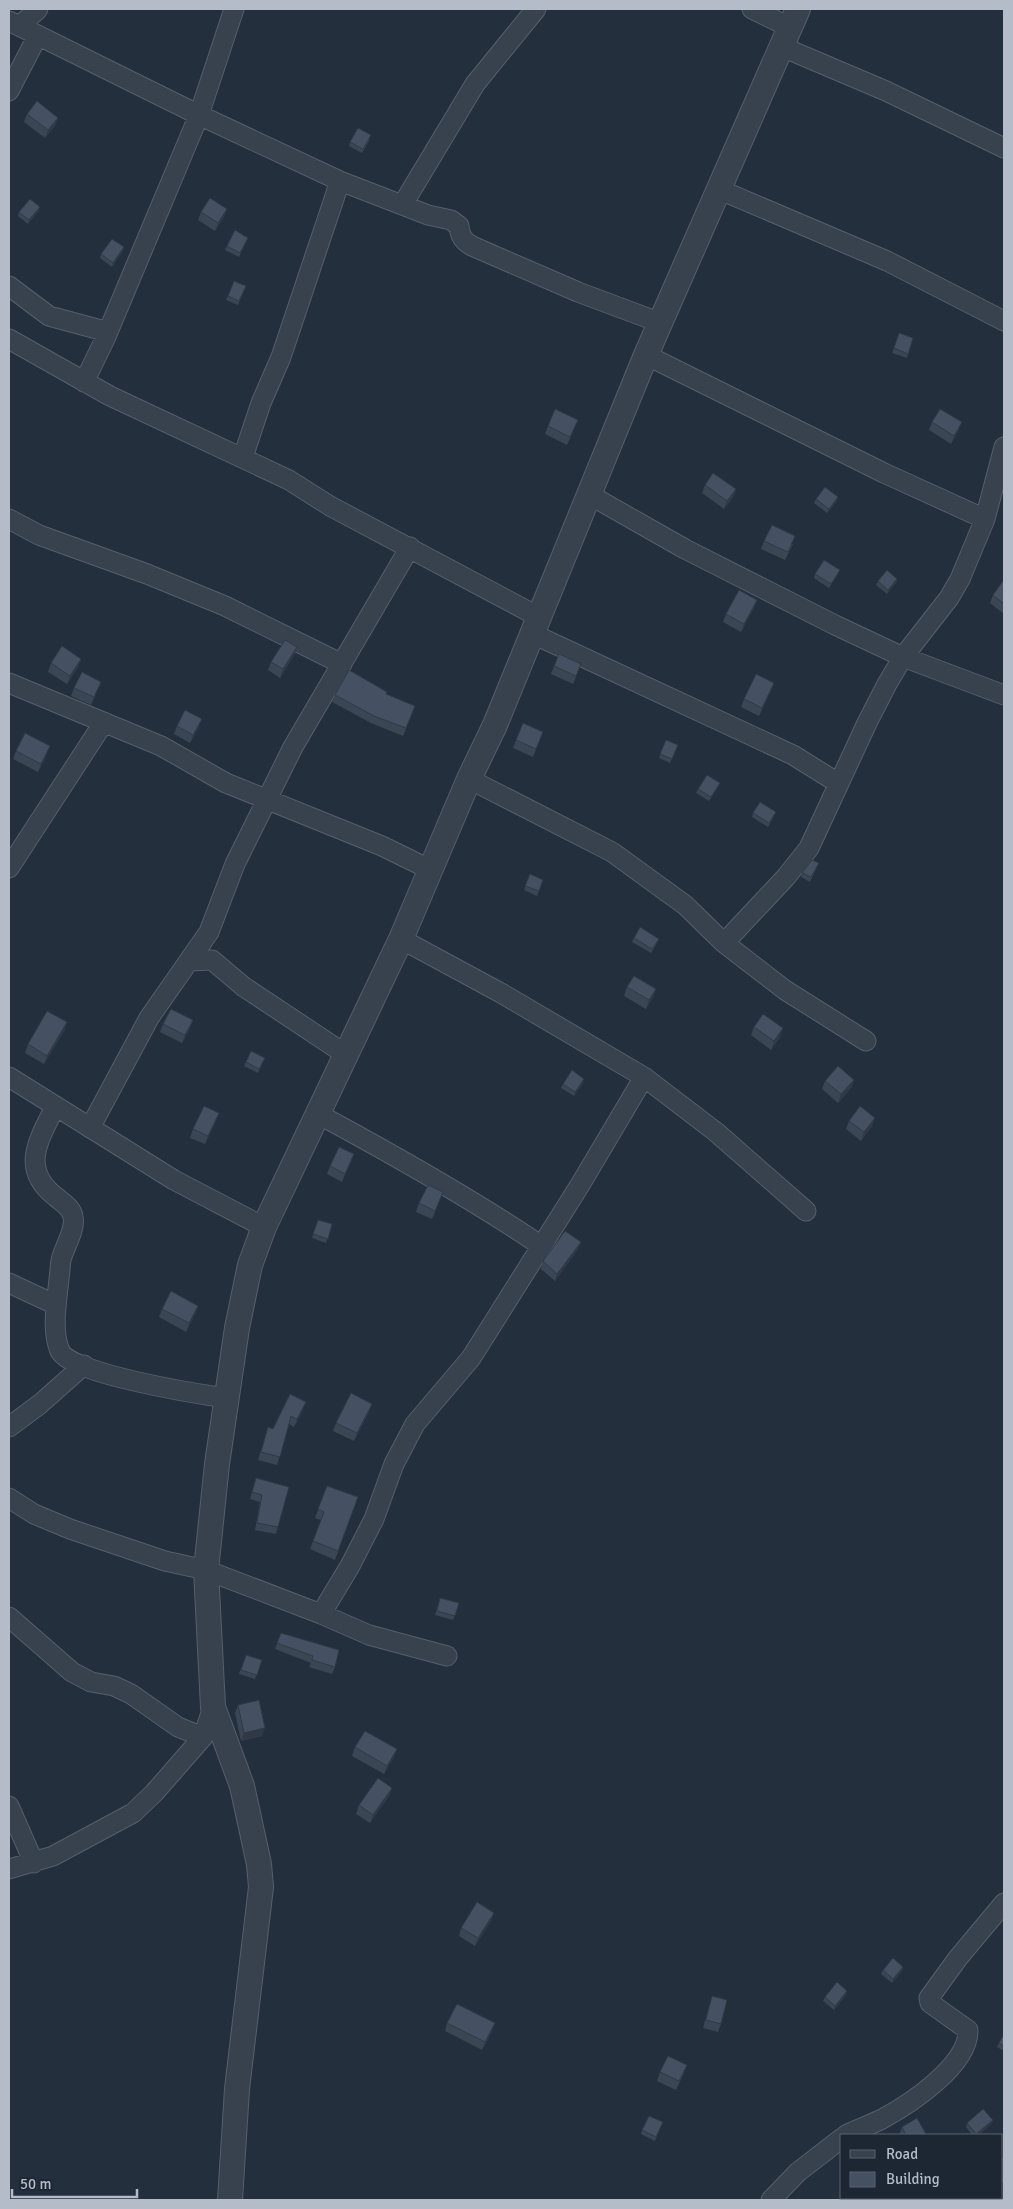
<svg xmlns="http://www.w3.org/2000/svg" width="1013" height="2209" font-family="Signika,sans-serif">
	<rect width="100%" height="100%" fill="#242f3e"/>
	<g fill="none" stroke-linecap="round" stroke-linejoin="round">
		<g stroke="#565f6c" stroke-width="21">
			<path id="minor" d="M752,9L789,27
				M9,21L199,115L340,181L428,215L451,220L459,226C460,236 463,241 472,246L578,292L661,323
				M20,26L38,9
				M780,46L886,91L1004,148
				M9,91L38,35
				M718,189L887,261L1004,321
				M403,204L475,84L536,9
				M9,286L49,316L108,332
				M9,339L110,396L289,480L330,506L539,617
				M646,355L884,473L985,519
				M84,382L105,339L199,115L234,9
				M243,457L261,403L281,357L340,181
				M588,494L685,549L835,625L903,657L1004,695
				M9,519L39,535L147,574L225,606L342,664
				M533,634L793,755L838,783
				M9,683L161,746L226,783L382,846L431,870
				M469,779L612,852L685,905L724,943L785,990L866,1041
				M9,868L104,722
				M401,939L501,993L644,1077L716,1132L806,1211
				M724,943L786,877L809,848L867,723L887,684L903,657L949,598L960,579L985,519L1004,447
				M189,961L212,960L244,987L345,1054
				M9,1077L174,1180L264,1227
				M55,1107C38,1141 20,1169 56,1197C63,1203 72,1208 73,1217C76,1230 64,1247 61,1260C60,1266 60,1273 59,1279C57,1301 51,1330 60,1351C71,1374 198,1394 226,1398
				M318,1114C394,1155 469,1197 540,1245
				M90,1128L149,1018L209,932L235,864L293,747L410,547
				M9,1283L56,1305
				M9,1427L40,1404L84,1365
				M9,1498L34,1514L70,1529L165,1561L206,1570L321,1614L369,1635L447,1656
				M321,1614L350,1566L374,1519L394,1464L415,1424L471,1358L580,1185L644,1077
				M9,1617L72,1672L91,1682L114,1686L131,1694L178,1727L203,1737
				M9,1806L34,1863
				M9,1869L53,1856L133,1813L154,1793L203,1737L213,1707
				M846,2135C858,2129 870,2125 882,2119C910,2104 969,2065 968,2030L930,2003L929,1998L958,1958L1004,1903
				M1002,2171L1004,2169
				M771,2200L798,2172L842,2138
				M971,2200L974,2198"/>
		</g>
		<g stroke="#565f6c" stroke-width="26">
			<path id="tertiary" d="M230,2200L237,2089L261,1887L259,1864L242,1786L213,1707L206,1570L217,1464L237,1328L250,1265L264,1227L401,939L469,779L495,725L646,355L798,9"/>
		</g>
		<use href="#minor" stroke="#38414e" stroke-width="19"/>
		<use href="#tertiary" stroke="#38414e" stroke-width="24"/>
	</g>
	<path fill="#3b4654" d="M27,114L55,126L45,138L24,122Z
		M370,139L362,153L349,146L350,142Z
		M39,211L28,224L18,216L19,212Z
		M201,212L224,217L215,231L198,220Z
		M248,238L239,257L225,250L227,246Z
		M123,251L112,267L100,258L101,254Z
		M234,281L246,286L238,305L226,300Z
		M899,333L913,338L907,358L892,353Z
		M578,420L567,445L545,434L548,426Z
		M932,422L959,430L951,444L929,430Z
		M705,485L736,489L733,497L724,509L702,493Z
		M816,499L837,501L827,513L814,503Z
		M764,541L793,544L785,560L761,549Z
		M815,574H838L829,588L814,578Z
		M897,579L896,583L887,594L876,585L878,581Z
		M1004,582V614L990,603L993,595Z
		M754,608L741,632L723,622L726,614Z
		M297,647L294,655L280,678L268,670L271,662Z
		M81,659L78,667L67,684L48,672L51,663Z
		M554,666L578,672L573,684L551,674Z
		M101,682L91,705L71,696L74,688Z
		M774,683L771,691L759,716L741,707L744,699Z
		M386,694L412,714L403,736L371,723L332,702L335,695Z
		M177,726L199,727L190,743L174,734Z
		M543,732L533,757L513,748L516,740Z
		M666,740L678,745L670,763L659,758Z
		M16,751L47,754L38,772L13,759Z
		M720,783L718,787L709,801L696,793L698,789Z
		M753,813L774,816L768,827L752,817Z
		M817,867L810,882L801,877L802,873Z
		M530,874L543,880L537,896L524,890Z
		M634,938L659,939L657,943L651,953L632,942Z
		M627,987L656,989L653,997L646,1009L624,996Z
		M193,1020L190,1028L182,1043L160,1032L163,1024Z
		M67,1022L64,1031L44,1064L25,1053L28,1044Z
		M754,1027L780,1037L771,1050L751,1035Z
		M246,1062H263L258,1073L244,1066Z
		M854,1080L851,1088L838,1103L822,1089L825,1081Z
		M583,1083L574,1096L561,1088L563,1084Z
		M216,1121L205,1144L190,1138L193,1129Z
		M849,1121L872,1126L861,1141L846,1129Z
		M354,1154L342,1182L327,1174L330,1166Z
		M440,1200L432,1219L416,1212L419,1203Z
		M318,1220L332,1224L326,1243L312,1238Z
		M581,1242L578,1249L555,1281L541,1269L543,1261Z
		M198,1306L195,1314L186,1332L159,1317L162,1309Z
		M290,1394L303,1410L294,1427L289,1424L277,1465L258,1460L268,1427L273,1429Z
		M369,1412L354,1441L333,1431L336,1423Z
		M256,1478L278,1527L276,1534L255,1530L260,1502L250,1499Z
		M327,1486L358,1497L335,1560L310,1549L321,1520L315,1518Z
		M440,1598L459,1603L453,1620L435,1615Z
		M281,1633L335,1667L332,1674L309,1667L311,1663L275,1649Z
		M246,1655L262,1660L255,1679L239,1674Z
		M238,1705L262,1736L241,1741L235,1713Z
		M355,1747L397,1749L394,1757L384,1774L352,1756Z
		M392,1788L389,1796L370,1823L356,1814L359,1805Z
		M491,1921L475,1946L459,1936L461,1928Z
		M903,1967L902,1971L892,1983L881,1974L883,1970Z
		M846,1995L834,2010L823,2001L825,1997Z
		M712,1996L721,2024L718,2032L703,2028Z
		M447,2023L492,2032L482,2050L445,2031Z
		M1004,2034V2051L997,2047L999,2043Z
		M660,2072L684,2073L676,2090L657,2081Z
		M993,2120L991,2124L979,2135H972L966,2127L967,2123Z
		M661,2126L655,2141L641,2134L642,2130Z
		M902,2127L926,2134V2135H899Z"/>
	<path fill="#303945" d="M58,118L55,126L45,138L48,130Z
		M40,207L39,211L28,224L29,220Z
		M227,209L224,217L215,231L218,223Z
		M124,247L123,251L112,267L113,263Z
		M962,422L959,430L951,444L954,436Z
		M736,489L733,497L724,509L727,501Z
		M838,497L837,501L827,513L829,509Z
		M897,579L896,583L887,594L888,590Z
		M757,600L754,608L741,632L744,624Z
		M297,647L294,655L280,678L283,669Z
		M81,659L78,667L67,684L70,676Z
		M101,682L98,690L91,705L94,697Z
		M774,683L771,691L759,716L762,708Z
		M202,719L199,727L190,743L193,735Z
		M50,746L47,754L38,772L41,764Z
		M720,783L718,787L709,801L711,797Z
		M656,989L653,997L646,1009L649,1000Z
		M193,1020L190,1028L182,1043L185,1035Z
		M67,1022L64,1031L44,1064L47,1056Z
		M783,1028L780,1037L771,1050L774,1041Z
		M584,1079L583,1083L574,1096L575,1092Z
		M854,1080L851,1088L838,1103L841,1094Z
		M219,1113L216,1121L205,1144L208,1136Z
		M875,1118L872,1126L861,1141L864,1132Z
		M354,1154L351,1162L342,1182L345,1174Z
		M581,1242L578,1249L555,1281L557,1274Z
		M198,1306L195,1314L186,1332L189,1323Z
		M306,1402L303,1410L294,1427L297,1419Z
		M372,1404L369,1412L354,1441L357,1433Z
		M265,1728L262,1736L241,1741L244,1733Z
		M397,1749L394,1757L384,1774L387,1766Z
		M392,1788L389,1796L370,1823L373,1815Z
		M494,1913L491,1921L475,1946L478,1938Z
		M903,1967L902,1971L892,1983L893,1979Z
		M847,1991L846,1995L834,2010L835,2006Z
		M495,2023L492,2032L482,2050L485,2042Z
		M993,2120L991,2124L979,2135H976Z"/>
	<path fill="#455162" stroke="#303945" d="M37,101L58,118L48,130L27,114Z
		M358,128L371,135L363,149L350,142Z
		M210,198L227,209L218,223L201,212Z
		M30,199L40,207L29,220L19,212Z
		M235,230L248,238L240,253L227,246Z
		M112,239L124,247L113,263L101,254Z
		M234,281L246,286L239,301L228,296Z
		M899,333L913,338L908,354L894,348Z
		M555,409L578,420L570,437L548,426Z
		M940,409L962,422L954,436L932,422Z
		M713,473L736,489L727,501L705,485Z
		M825,487L838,497L829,509L816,499Z
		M772,525L795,536L788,552L764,541Z
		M824,560L840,570L831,584L815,574Z
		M887,570L897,579L888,590L878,581Z
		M1003,581L1004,582V604L993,595Z
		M739,590L757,600L744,624L726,614Z
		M285,640L297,647L283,669L271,662Z
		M62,646L81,659L70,676L51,663Z
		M559,654L581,664L576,676L554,666Z
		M349,670L387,692L386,694L415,706L406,728L374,716L335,695Z
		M82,672L101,682L94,697L74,688Z
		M756,674L774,683L762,708L744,699Z
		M185,710L202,719L193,735L177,726Z
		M523,723L543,732L536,749L516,740Z
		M25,733L50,746L41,764L16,751Z
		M666,740L678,745L672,759L660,754Z
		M707,775L720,783L711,797L698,789Z
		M760,802L776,812L769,823L753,813Z
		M812,860L819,863L811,877L802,873Z
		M530,874L543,880L539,891L525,886Z
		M640,927L659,939L652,949L634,938Z
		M634,976L656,989L649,1000L627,987Z
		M171,1009L193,1020L185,1035L163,1024Z
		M47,1011L67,1022L47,1056L28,1044Z
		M763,1014L783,1028L774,1041L754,1027Z
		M251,1051L265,1058L259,1069L246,1062Z
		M838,1066L854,1080L841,1094L825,1081Z
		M572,1070L584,1079L575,1092L563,1084Z
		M204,1106L219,1113L208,1136L193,1129Z
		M860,1106L875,1118L864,1132L849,1121Z
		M339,1147L354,1154L345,1174L330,1166Z
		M428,1185L443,1192L435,1211L419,1203Z
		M318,1220L332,1224L328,1239L313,1234Z
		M565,1231L581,1242L557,1274L543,1261Z
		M171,1291L198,1306L189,1323L162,1309Z
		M351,1393L372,1404L357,1433L336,1423Z
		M290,1394L306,1402L297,1419L291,1416L280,1457L261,1452L268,1427L273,1429Z
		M256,1478L289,1487L278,1527L257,1523L262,1495L252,1492Z
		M327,1486L358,1497L338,1551L313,1541L324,1512L318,1509Z
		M440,1598L459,1603L455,1616L437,1611Z
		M281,1633L339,1650L335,1667L312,1660L313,1656L277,1643Z
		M246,1655L262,1660L257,1675L241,1670Z
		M259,1700L265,1728L244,1733L238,1705Z
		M365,1731L397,1749L387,1766L355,1747Z
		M378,1778L392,1788L373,1815L359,1805Z
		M477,1902L494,1913L478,1938L461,1928Z
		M893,1958L903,1967L893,1979L883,1970Z
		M837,1982L847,1991L835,2006L825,1997Z
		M712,1996L727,2000L721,2024L706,2020Z
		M457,2004L495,2023L485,2042L447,2023Z
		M1004,2034V2046L999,2043Z
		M668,2056L687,2065L679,2081L660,2072Z
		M983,2109L993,2120L976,2134L967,2123Z
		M649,2116L663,2122L656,2137L642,2130Z
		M917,2118L926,2134L924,2135H906L902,2127Z"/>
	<rect width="1013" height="2209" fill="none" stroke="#b4bcc9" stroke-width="20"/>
	<rect x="840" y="2134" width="162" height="65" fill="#1d2633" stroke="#59626f"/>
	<rect x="850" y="2150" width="25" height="8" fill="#38414e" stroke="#59626f"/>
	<text x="886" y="2159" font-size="15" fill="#b4bcc9">Road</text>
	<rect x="850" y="2172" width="25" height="15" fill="#455162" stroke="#59626f"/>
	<text x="886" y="2184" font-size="15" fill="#b4bcc9">Building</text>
	<path d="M12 2189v8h125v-8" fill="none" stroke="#b4bcc9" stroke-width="2.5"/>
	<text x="20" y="2189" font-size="15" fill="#b4bcc9" stroke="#1d2633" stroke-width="4" paint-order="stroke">50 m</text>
</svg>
